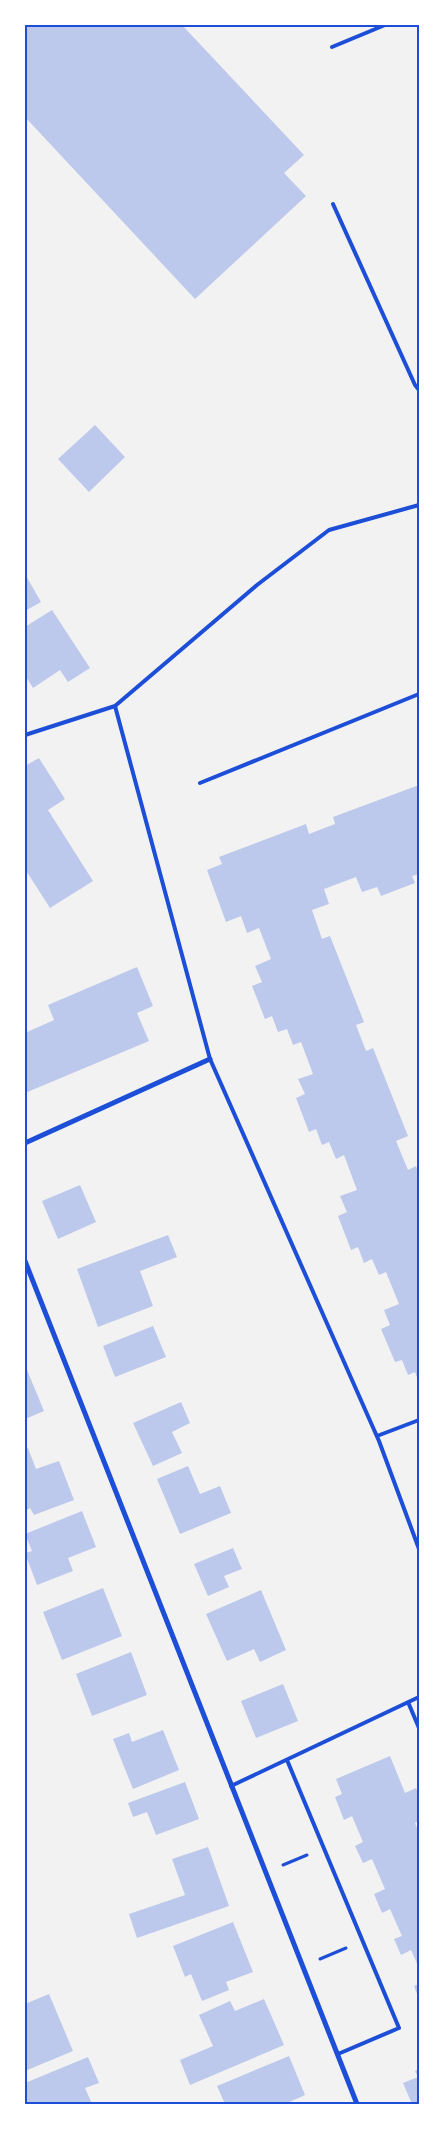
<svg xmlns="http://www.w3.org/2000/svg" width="444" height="2129" font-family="Ubuntu,sans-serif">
	<rect width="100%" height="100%" fill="#f2f2f2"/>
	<path fill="#bdc9ec" d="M25,25H182L304,155L284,173L306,196L195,299L25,117Z
		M95,425L125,457L89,492L58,459Z
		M25,574L41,602L25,611Z
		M52,610L90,668L68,682L60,670L33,688L25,675V627Z
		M39,758L65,799L48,810L93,881L50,908L25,869V766Z
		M419,785V874L412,876L415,883L381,896L377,887L362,892L356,877L324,889L329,904L312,910L322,939L330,936L364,1022L356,1025L366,1051L373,1048L408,1136L396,1141L408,1170L416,1166L419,1175V1383L415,1372L408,1375L402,1360L395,1362L381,1329L390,1325L384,1310L399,1304L386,1272L379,1275L372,1259L364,1263L358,1247L351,1250L338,1216L347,1212L340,1196L357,1190L344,1155L336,1159L329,1142L322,1145L316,1129L309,1132L296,1098L305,1094L298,1079L313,1074L301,1042L293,1045L287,1029L278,1032L272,1016L265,1019L252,986L262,982L255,966L271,959L259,928L247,933L241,916L226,922L207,870L222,864L219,857L306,824L309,834L335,824L333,817Z
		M137,967L153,1006L137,1013L149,1041L25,1093V1033L54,1020L48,1005Z
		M80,1185L96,1222L58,1239L42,1201Z
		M168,1235L177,1257L140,1271L153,1306L98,1327L77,1269Z
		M153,1326L166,1357L115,1377L103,1346Z
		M27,1370L44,1411L25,1419V1371Z
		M181,1402L190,1423L172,1432L182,1453L153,1466L133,1423Z
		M28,1448L36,1469L59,1461L74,1500L34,1515L30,1508L25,1511V1449Z
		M188,1466L200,1494L220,1486L231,1513L180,1534L157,1479Z
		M82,1511L96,1547L68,1558L73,1571L37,1585L25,1553L32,1551L25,1534Z
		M233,1548L242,1569L224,1576L229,1587L208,1596L194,1564Z
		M103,1588L122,1636L62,1660L43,1612Z
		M261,1590L286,1650L260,1662L254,1649L227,1661L206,1614Z
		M131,1652L147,1695L92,1716L76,1674Z
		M283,1684L298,1721L256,1738L241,1701Z
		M163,1730L179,1770L133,1789L113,1739L129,1733L132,1742Z
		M390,1756L405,1793L416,1788L419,1795V1821L415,1823L419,1833V1968L411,1950L401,1955L394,1939L402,1936L390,1909L382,1913L374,1894L385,1889L372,1859L363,1863L355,1846L363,1842L352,1816L344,1820L335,1797L342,1794L336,1779Z
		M185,1782L199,1819L156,1835L147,1812L133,1817L128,1803Z
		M208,1847L229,1906L137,1938L129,1914L185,1895L172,1859Z
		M233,1922L253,1972L226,1982L229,1990L202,2001L191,1974L185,1977L173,1946Z
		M419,1984V1999L414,1986Z
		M49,1994L73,2051L25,2071V2004Z
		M264,1999L284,2045L190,2085L180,2060L213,2046L199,2015L230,2001L235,2011Z
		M289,2056L305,2095L285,2104H225L217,2086Z
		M88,2057L99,2083L85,2088L92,2104H25V2083Z
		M419,2069V2104H412L403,2083L418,2077L415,2071Z"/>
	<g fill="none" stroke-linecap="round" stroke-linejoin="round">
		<path stroke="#1d4ed8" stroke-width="3" d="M283,1865L307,1855
			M320,1959L346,1948"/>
		<path stroke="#1d4ed8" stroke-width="4" d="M332,47L385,25
			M333,204L415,385L419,390
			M115,706L210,1059L379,1441L419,1549
			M25,735L115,706L257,585L329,530L419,505
			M200,783L419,694
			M377,1436L419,1420
			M408,1702L419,1728
			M287,1760L399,2028L338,2054
			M231,1786L419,1697"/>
		<path stroke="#1d4ed8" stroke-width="5" d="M25,1143L210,1059
			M25,1261L357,2104"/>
	</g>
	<rect width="444" height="2129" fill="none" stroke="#ffffff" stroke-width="52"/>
	<rect x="26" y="26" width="392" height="2077" fill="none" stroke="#1d4ed8" stroke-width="2"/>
</svg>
